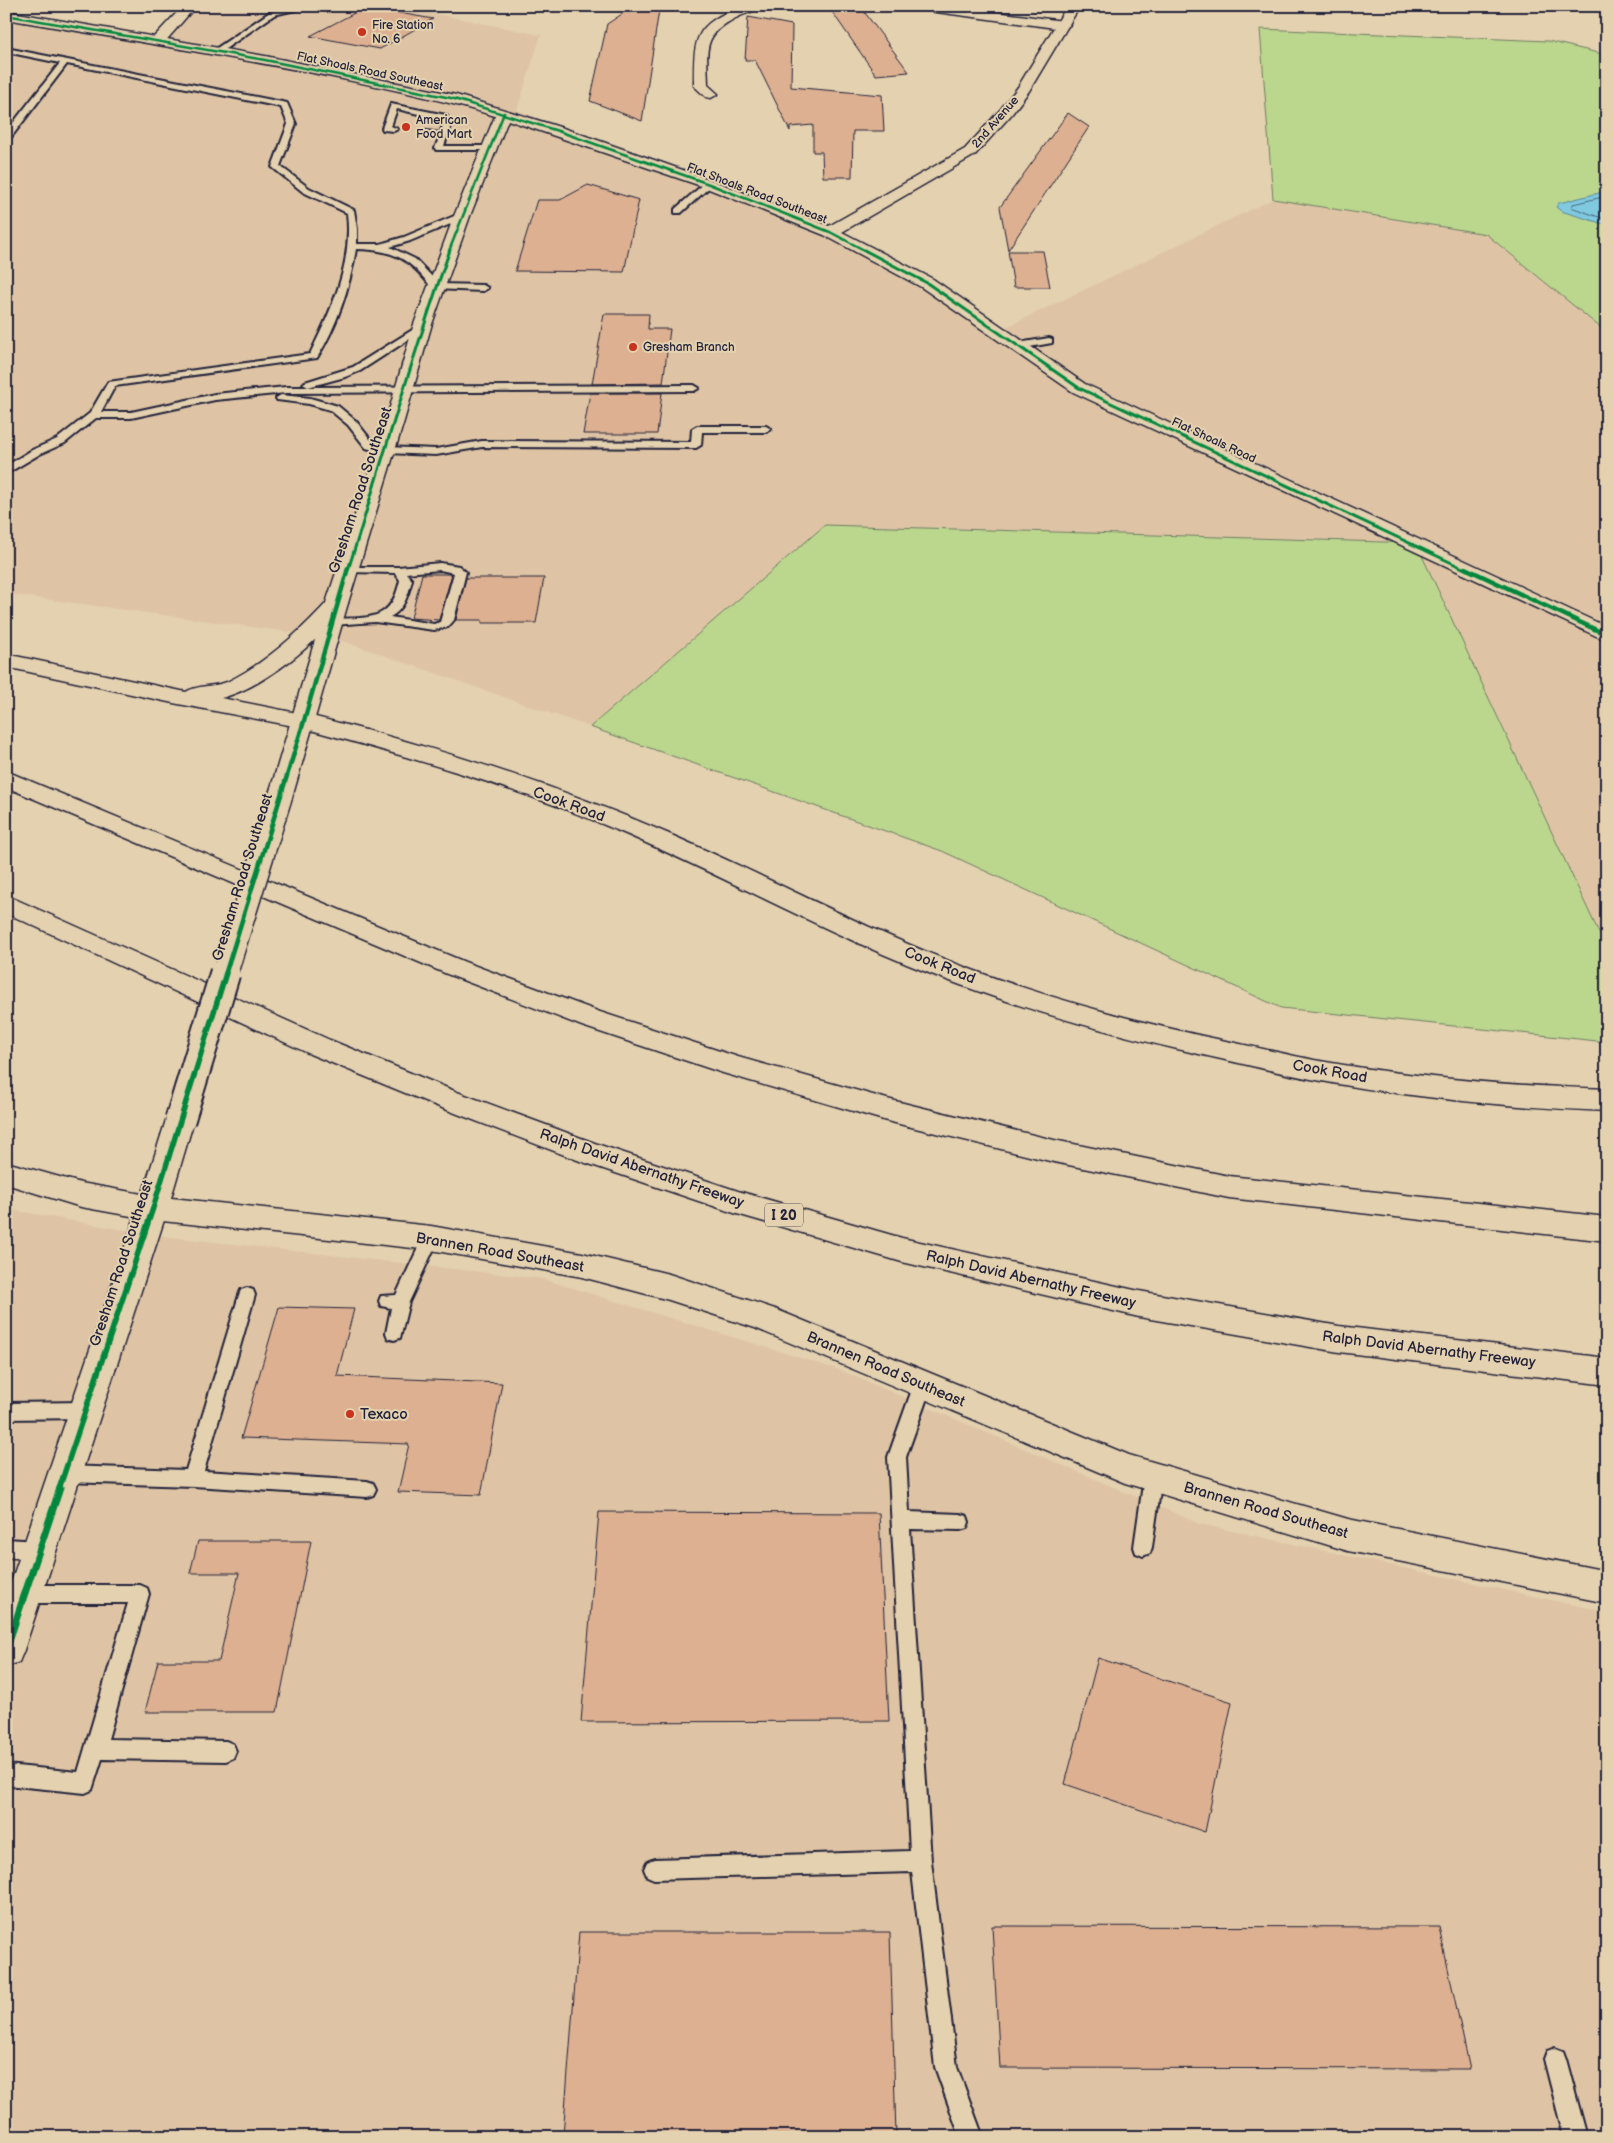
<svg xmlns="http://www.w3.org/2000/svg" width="1613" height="2143" font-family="'Balsamiq Sans',sans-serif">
	<rect width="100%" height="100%" fill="#e4d1af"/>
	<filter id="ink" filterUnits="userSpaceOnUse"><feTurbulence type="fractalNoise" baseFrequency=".02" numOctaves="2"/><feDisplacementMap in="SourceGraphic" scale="10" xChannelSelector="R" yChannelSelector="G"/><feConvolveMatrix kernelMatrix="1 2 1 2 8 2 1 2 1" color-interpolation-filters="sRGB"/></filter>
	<g filter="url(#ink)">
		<path fill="#dec4a4" d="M196,6H396L541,35L517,110L830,232L992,334L1273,199L1486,234L1607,333V950L1416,543L825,525L590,727L334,638L6,594V18L164,46Z
			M6,1209L153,1235L543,1279L840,1370L1200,1524L1607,1612V2137H6Z"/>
		<path fill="#bbd68d" stroke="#6e7c64" d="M1260,29L1548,41L1607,55V333L1486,234L1273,199Z
			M825,525L1416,543L1607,950V1042L1281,1008L942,851L590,727Z"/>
		<path fill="#80cae0" stroke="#5a879e" d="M1607,191V225L1561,211L1556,207L1559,203Z"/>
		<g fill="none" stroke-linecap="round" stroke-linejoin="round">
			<path stroke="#48657d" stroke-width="1" d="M1607,196L1573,204L1571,207L1607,220"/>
		</g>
		<path fill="#dcb090" stroke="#22223b" d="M634,6L659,10L642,121L590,101L607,24Z
			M828,6H860L909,72L876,75Z
			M366,7L433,19L380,49L310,36Z
			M748,17L792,25L791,87L882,95L884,131H853L852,177H823L822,152H813V125L790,127V131L755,60H745Z
			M1068,113L1089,127L1008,250L1000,207Z
			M588,185L639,200L624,272L515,271L537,200H560Z
			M1008,251H1043L1050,287H1014Z
			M604,314H649L648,329H670L663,383L592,384Z
			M590,393H662L657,434H583Z
			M422,574H452L439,620L411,618Z
			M466,578H544L536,623H482V620H456Z
			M279,1307L354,1309L337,1376L502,1383L481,1495L398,1492L409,1444L241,1438Z
			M599,1512L879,1513L889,1721L581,1722Z
			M198,1541H311L277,1712H145L158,1661H219L239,1573H190Z
			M1098,1658L1232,1702L1205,1832L1065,1784Z
			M992,1926L1439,1927L1470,2069L1000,2068Z
			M579,1932H890L896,2135H563Z"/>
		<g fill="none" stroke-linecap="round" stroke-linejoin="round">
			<g stroke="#22223b" stroke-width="4">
				<path id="service" d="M297,6H312L274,15L218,54L211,52L270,12Z
					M6,48L287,103L296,124L280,166L309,188L354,210L357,229V244H380L404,237L459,214H465V218L410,241L390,247L415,259L439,284L483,285L488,288L483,291L433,289C409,258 395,250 356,249C350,286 337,326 317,358L115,386L101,412H131L215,394L286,387H308L303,384L305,382L353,367L422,324L425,325V329L360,371L345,377L308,387L694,385L699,388L694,391L286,393L215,400L131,418H96L65,443L40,454L6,474V466L32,450L57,439L90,413L108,382L310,354C332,309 353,263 347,213L303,192L272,167L288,124L281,107L67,64L9,140H6V132L60,63L6,52Z
					M391,104L446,115L452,123L444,146H490L494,148L490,150H436L435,148L439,138L422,133L426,131L440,133L444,123L440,119L397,109L391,126L398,129L394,131L383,130L382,128Z
					M706,182L713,184L681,213H675V209Z
					M1049,338L1052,339V343L1018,349L1013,346L1018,343Z
					M281,395L310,398L338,406L356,421L374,444L385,447L436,449L482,441L691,442L692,429L697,426H766L771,429L766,432H702L701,445L696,448L482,447L436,455L385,453L366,448L348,425L330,410L309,404L277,400L276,398Z
					M440,563L459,566L466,572L454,620L448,627L434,630L375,622L332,625L326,622L332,619C369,617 391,623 400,580L395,573L348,572L342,569L344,567H398ZM440,570L454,573L440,622L434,624L390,617C404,610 408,595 412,580L406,573Z
					M431,1231L437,1233L439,1238L409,1302L400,1338L394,1340L388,1338L386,1333L391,1308L381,1306L379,1301L381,1296L396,1295L425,1233Z
					M247,1288L253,1290L255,1295L204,1471L367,1481L373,1483L376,1489L373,1495L367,1497L193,1486L65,1482L59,1480L56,1474L59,1468L65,1466L186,1470L239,1295L241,1290Z
					M923,1377L929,1379L932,1384L906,1457L909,1512L960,1514L967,1516L969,1522L967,1528L960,1530L910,1529L931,1861L957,2067L983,2137H960L935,2067L912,1872L654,1879L647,1876L644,1869L647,1862L654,1859L910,1851L888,1457L914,1384L917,1379Z
					M86,1402L92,1405L95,1410L92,1415L86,1418L6,1419V1403Z
					M1153,1469L1159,1471L1162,1477L1152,1547L1150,1553L1143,1556L1136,1553L1134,1547L1144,1477L1147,1471Z
					M6,1539L39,1541L46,1544L48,1550L46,1556L39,1559L6,1557Z
					M25,1585H140L147,1588L149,1594L108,1739L226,1741L233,1744L236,1751L233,1758L226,1761L102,1759L92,1790L85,1793L6,1785V1765L78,1772L128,1603H25L18,1600L16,1594L18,1588Z
					M1555,2048L1563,2051L1566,2059L1587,2137H1564L1544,2059L1547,2051Z"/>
			</g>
			<g stroke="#22223b" stroke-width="3">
				<path id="minor" d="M183,6H196L163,44H153L151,41L153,38Z
					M742,6H761C756,11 747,13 740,16C702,34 707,47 708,85L718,94L711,98L706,97L694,86C694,38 693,25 742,6Z
					M915,6H952L1063,21L1070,25L1063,29L921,10Z"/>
			</g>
			<g stroke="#22223b" stroke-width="3">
				<path id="tertiary" d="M1067,6H1080L1029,91L1011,115L975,155L842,232L933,279L1085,384L1607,627V641L1073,392L921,287L824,235L704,187L508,120L470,216L431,327L404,421L348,603L294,791L290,796L282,799L274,796L270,791L326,603L386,421L413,327L454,216L495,116C434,97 371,85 308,72C208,53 107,36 6,19V11L265,56L456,95L563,128L714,181L829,226L965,149L1001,109L1018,87Z
					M1599,6H1607V11Z
					M180,1109L190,1112L194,1120L168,1208L24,1650L19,1662L6,1667V1597L138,1208L166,1120L170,1112Z"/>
			</g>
			<g stroke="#22223b" stroke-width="3">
				<path id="secondary" d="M304,714C428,745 551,783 669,834C771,878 870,932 975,971C1057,1001 1141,1023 1226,1041C1255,1047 1284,1054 1314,1060C1410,1077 1508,1086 1607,1089V1111C1508,1107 1409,1098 1311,1079C1284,1074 1257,1067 1230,1061C1138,1041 1047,1017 958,984C839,941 728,877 612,828C510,785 402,755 296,726L293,721L296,716Z
					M153,1196L431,1226L582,1253L669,1274L775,1309L1129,1455L1348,1519L1607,1571V1603L1348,1551L1125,1483L755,1328L669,1300L582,1277L431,1250L153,1220L143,1216L138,1208L143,1200Z"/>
			</g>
			<g stroke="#22223b" stroke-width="3">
				<path id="motorway" d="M337,597L344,599L348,603C323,639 263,688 221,698L312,716L315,721L312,726L304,728L173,703L6,667V654L186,692C196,685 214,687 227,682C266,663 301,631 330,599Z
					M6,771L465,962L600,1012L738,1057L887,1099L1054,1140L1229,1176L1607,1217V1241L1229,1198L1054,1162L887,1121L723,1073L582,1026L447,974L6,787Z
					M6,895L330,1040L457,1092L600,1145L738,1191L902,1238L1139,1291L1339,1326L1607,1358V1385L1339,1352L1139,1317L902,1262L737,1214L580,1161L437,1106L310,1054L6,913Z
					M6,1162L81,1183L153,1196L163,1200L168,1208L163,1216L153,1220L81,1207L6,1184Z"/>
			</g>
			<use href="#service" fill="#e4d1af" fill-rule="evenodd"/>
			<use href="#minor" fill="#e4d1af" fill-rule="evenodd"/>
			<use href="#tertiary" fill="#e4d1af" fill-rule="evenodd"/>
			<use href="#secondary" fill="#e4d1af" fill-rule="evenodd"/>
			<use href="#motorway" fill="#e4d1af" fill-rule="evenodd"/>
			<g stroke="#22223b" stroke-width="26" stroke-linecap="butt">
				<path id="tertiary-bridge-far1" d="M225,975L282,791"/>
			</g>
			<g stroke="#22223b" stroke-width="33" stroke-linecap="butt">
				<path id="tertiary-bridge" d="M180,1120L225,973"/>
			</g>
			<use href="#tertiary-bridge-far1" stroke="#e4d1af" stroke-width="23"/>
			<use href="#tertiary-bridge" stroke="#e4d1af" stroke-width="29"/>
			<g stroke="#e4d1af" stroke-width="4.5">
				<path id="cycleway-far4" d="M6,15L265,60L451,98L558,131L709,184L830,232L866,251
					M449,251L504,113"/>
			</g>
			<g stroke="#e4d1af" stroke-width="5">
				<path id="cycleway-far3" d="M864,250L927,283L1079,388L1467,570
					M348,570C382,463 412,355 450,250"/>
			</g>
			<g stroke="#e4d1af" stroke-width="7">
				<path id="cycleway-far2" d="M1465,568L1607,635
					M225,975L304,721L348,568"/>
			</g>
			<g stroke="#e4d1af" stroke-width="9">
				<path id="cycleway-far1" d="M59,1489L153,1208L226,973"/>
			</g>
			<g stroke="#e4d1af" stroke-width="10">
				<path id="cycleway" d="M6,1650L60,1488"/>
			</g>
			<use href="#cycleway-far4" stroke="#00873e" stroke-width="2.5"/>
			<use href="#cycleway-far3" stroke="#00873e" stroke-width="3"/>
			<use href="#cycleway-far2" stroke="#00873e" stroke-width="4.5"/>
			<use href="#cycleway-far1" stroke="#00873e" stroke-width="5.5"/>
			<use href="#cycleway" stroke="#00873e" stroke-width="7"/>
		</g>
	</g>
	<g fill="#c8321e" stroke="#e4d1af" stroke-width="2">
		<circle cx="362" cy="32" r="5"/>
		<circle cx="406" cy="127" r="5"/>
		<circle cx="633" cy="347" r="5"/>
		<circle cx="350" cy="1414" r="5"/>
	</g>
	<g text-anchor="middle" stroke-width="4" stroke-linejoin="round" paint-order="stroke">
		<g font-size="12" fill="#22223b" stroke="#e4d1af" text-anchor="start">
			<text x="372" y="29">Fire Station<tspan x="372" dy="14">No. 6</tspan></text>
			<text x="416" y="124">American<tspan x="416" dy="14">Food Mart</tspan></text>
			<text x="643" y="351">Gresham Branch</text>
		</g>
		<g font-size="12" fill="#22223b" stroke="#e4d1af">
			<text transform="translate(370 71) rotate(12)" y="4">Flat Shoals Road Southeast</text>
			<text transform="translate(995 122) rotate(-49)" y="4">2nd Avenue</text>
			<text transform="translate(757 193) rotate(21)" y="4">Flat Shoals Road Southeast</text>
			<text transform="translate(1214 440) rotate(25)" y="4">Flat Shoals Road</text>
		</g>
		<rect fill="#e4d1af" stroke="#5c565e" stroke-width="1" x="765" y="1203.5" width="38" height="23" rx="4"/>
		<g font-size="14" font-weight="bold" fill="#22223b">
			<text x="784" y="1220">I 20</text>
		</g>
		<g font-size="15" fill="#22223b" stroke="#e4d1af">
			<text transform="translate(360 490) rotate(-72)" y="5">Gresham Road Southeast</text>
			<text transform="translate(569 804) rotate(20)" y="5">Cook Road</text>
			<text transform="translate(242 877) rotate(-73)" y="5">Gresham Road Southeast</text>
			<text transform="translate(940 965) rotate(22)" y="5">Cook Road</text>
			<text transform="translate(1330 1071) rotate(10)" y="5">Cook Road</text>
			<text transform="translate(642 1168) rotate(19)" y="5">Ralph David Abernathy Freeway</text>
			<text transform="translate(500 1252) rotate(10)" y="5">Brannen Road Southeast</text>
			<text transform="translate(121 1263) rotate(-72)" y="5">Gresham Road Southeast</text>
			<text transform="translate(1031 1279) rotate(13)" y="5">Ralph David Abernathy Freeway</text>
			<text transform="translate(1429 1349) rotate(7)" y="5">Ralph David Abernathy Freeway</text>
			<text transform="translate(886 1369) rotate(23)" y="5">Brannen Road Southeast</text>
			<text transform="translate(1266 1510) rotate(16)" y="5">Brannen Road Southeast</text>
		</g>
		<g font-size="15" fill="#22223b" stroke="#e4d1af" text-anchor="start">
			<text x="360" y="1419">Texaco</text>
		</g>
	</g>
	<rect width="1613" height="2143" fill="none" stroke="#e4d1af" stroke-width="25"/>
	<rect x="12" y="12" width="1588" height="2118" fill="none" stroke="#22223b" stroke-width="2" filter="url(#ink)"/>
</svg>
